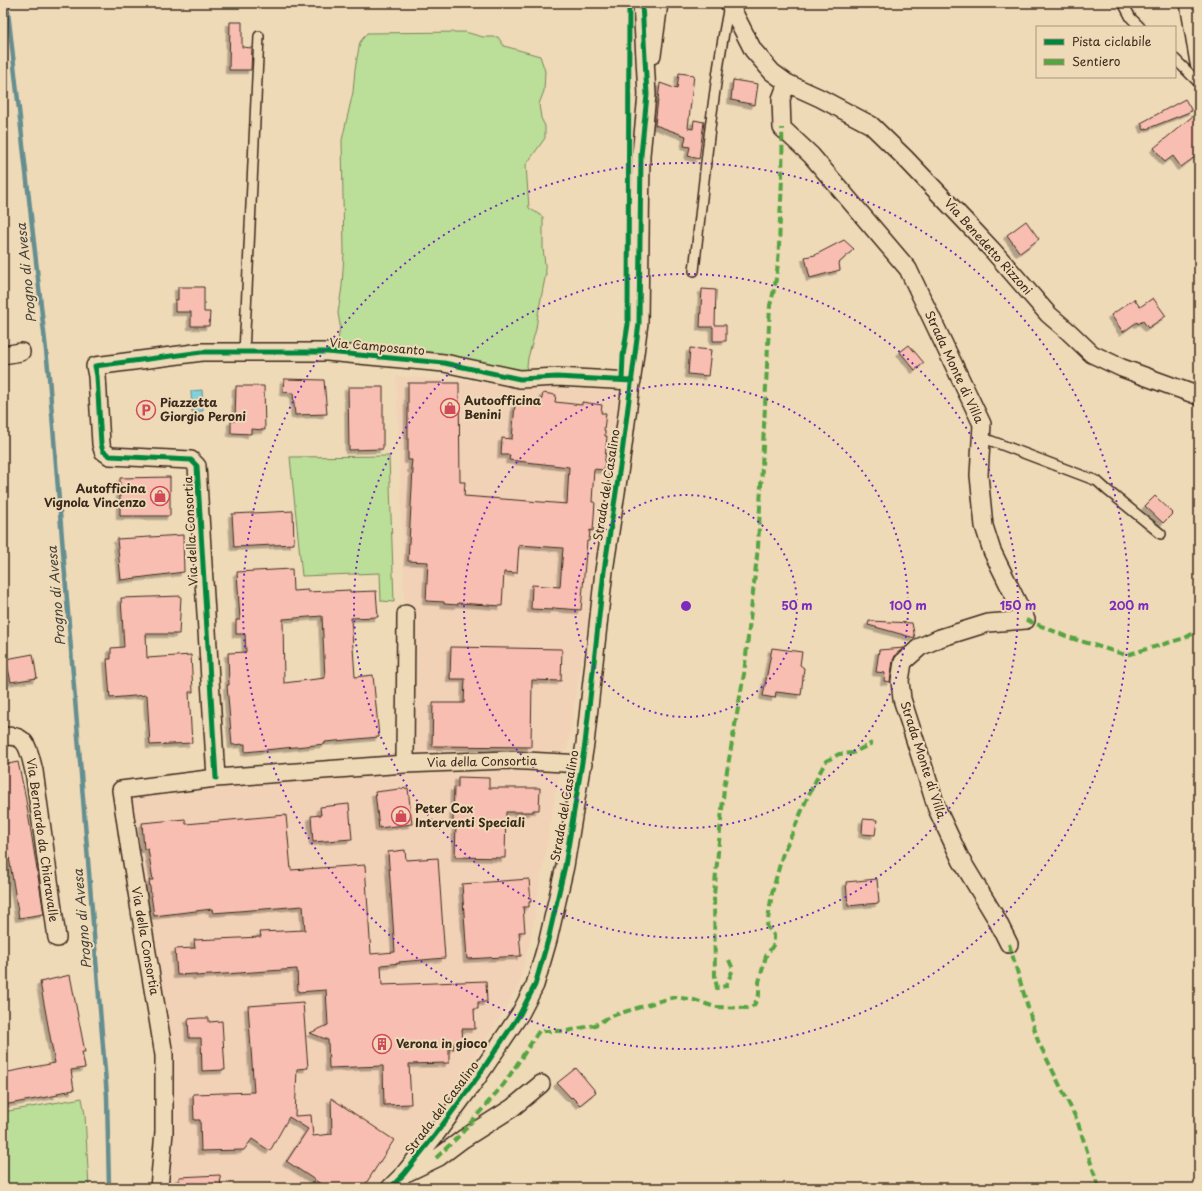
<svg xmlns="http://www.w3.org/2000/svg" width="1202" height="1191" font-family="'Playpen Sans',sans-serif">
	<defs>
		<filter id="shadow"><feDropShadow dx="-3.5" dy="3.5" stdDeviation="0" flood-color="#0004"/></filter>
	</defs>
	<rect width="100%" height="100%" fill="#efdab8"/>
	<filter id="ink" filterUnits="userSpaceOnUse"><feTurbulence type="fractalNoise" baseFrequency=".025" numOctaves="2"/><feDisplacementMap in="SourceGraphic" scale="8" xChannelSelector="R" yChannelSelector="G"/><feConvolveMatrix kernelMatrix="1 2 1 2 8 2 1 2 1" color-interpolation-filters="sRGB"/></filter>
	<g filter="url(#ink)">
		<path fill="#f2d2b6" d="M396,376L619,392L600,547L567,751L410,758Z
			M561,764L531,937L519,985L503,1013L451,1095L394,1168L375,1188H159L160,1054L126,796L363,773Z"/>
		<path fill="#bbde98" stroke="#7b845b" d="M465,32L483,37H498L504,46L540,56L545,71L544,91L539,104L541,118L545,126V138L526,165L529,208L543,217V248L546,273L538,314L536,329L528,358L526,374L337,349L340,325L338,313L342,286L344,253L342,140L353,92L355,69L360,42L367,33Z
			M389,456L394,602L381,601L380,573L302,576L290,457Z
			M82,1098L85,1115L89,1188H3V1112Z"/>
		<path fill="#81d1db" stroke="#658e8f" d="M202,390L203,411L192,412L191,391Z"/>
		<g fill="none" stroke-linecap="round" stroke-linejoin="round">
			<path stroke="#658e8f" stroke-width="4.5" d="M7,3L49,377L107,1096L109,1188"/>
		</g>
		<path fill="#f9beb2" stroke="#3b2a1e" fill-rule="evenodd" filter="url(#shadow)" d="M230,22H242V47L252,48L251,70H229Z
			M679,73L694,75L688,128L693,129L694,120L704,122L699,159L688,156L690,147L684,146L686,136L655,125L660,83L677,89Z
			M733,80L758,84L755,105L731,100Z
			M1185,99L1192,111L1144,130L1141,123Z
			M1199,111V154L1181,167L1173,156L1165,162L1154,148Z
			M1026,221L1039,239L1020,253L1007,235Z
			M844,240L854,249L839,263L840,270L810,278L805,257L815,255Z
			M178,287H204V312H210L209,326H191V312H175V300H178Z
			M702,289L716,290L715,325H726V341H713V327H700Z
			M1153,298L1166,316L1148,328L1143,321L1138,324L1137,322L1123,332L1111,315L1134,299L1140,307Z
			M909,345L924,363L915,370L900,352Z
			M690,348L711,350L708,376L688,374Z
			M284,379L324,380L327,414L295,415L293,393L283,392Z
			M408,383H459L460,482H465L464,496L567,504L569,467L509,460L510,455H501L502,438L512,439L515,404L540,407L543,393L556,395L555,402L582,405V402L602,405L601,413H606L604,430L605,431V436H607L604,470L594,469L592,502H595L593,531L590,530L589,541H587L581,610L553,608V610L531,609L532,585L560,587L563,548L519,545L517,573L504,572L502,606L458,603V605L444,604V602L426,601L428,562L408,561L413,469H411L412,460H408Z
			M236,386H264L265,430L251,429V434L231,433V421H235Z
			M348,387H383V449L349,450Z
			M170,477V516H120V478Z
			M1155,496L1173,513L1163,523L1145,506Z
			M293,511L294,544L234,547L232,514Z
			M183,535L184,572L121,580L117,539Z
			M292,569L293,591L308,590V592L350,590V592L376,591L378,617L351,618L355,677L373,675L379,737L325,742V744L245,752V744L232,745L227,685H229L228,653L246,652L245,634H236V620H240L237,572ZM322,616L325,678L284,683L283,619Z
			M181,596L179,634H146L147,658L191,655L193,692H189L192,743L150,745L147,695L110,698L107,659H111V648L124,647L121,598Z
			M869,621L912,623L915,638L868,625Z
			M451,647L562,649L561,681L532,680L531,747L432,746L433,703H464L465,679H450Z
			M772,648L802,652L800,665L804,668L801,695L776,692L775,698L763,696Z
			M904,648L896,654L893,660L890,682L884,681L885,673L876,672L879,650Z
			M33,654L37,678L11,682L6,659Z
			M18,762L25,794L44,914L19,918L3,820V765Z
			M458,777L489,778V788H540L539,810H533V812H506L505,858L455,857L456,824H453L454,787L458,788Z
			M408,788L412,824L379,828L375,792Z
			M349,804L352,839L313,842L311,816L321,815L320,807Z
			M286,815L291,870L365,865L371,954L395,952L388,852L405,850L406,860L438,858L445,958L399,962L400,963L381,965L382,985L486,981L487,1002H478V1009H474L475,1029H462L463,1042L453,1043L454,1049H449V1063L409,1064L411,1104L384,1105L383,1066L329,1068L328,1040L310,1033L328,1025L326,990L298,992L297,969L196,976V974L177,975L175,949L195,948L194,940L261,937L260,932L305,930L303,906L213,913L212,909L154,916L149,880H153L148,849H144L142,823L185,819L186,824Z
			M863,819L877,820L875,835L862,834Z
			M529,879L531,902H529V907H523L525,932H519L521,956L467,959L462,884Z
			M877,879L879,903L848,906L846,882Z
			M70,975L85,1052H82L85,1068L71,1070L74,1090L57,1093L58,1095L3,1105V1073L55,1063L40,982Z
			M303,1002L308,1068L297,1069L295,1116L311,1115L313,1136L332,1134L331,1098L394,1140L363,1188H327L286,1161H287L308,1129L289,1117L270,1151L252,1139L244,1150L201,1151L200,1120H194L193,1094L254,1092L248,1006Z
			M200,1018H209V1022L222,1021L225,1070L202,1071L201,1038H189L188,1019Z
			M576,1068L596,1092L580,1105L572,1097L571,1098L557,1083Z
			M220,1175L221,1188H179V1177Z"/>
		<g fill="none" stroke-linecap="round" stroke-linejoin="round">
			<g stroke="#3b2a1e" stroke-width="12">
				<path id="service" d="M1123,3L1131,18L1140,27
					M1175,59L1199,83
					M694,271C704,182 712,93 729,5
					M244,353L259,36
					M981,437L1097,481L1107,490L1161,534"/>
			</g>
			<g stroke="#3b2a1e" stroke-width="20">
				<path id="minor" d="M729,3L753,50L772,72L787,83L820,98L871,125L905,158L965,221L994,252L1048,314L1069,332L1092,354L1122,368L1199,396
					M1189,3L1199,63
					M652,55L659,3
					M787,83L781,99L782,128L811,155L908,269L982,424L979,475L984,526L992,551L1026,620L988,623L940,638L920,647L903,662L900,681L902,699L937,809L961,860L996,918L1009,944
					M3,355L21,352
					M3,737C28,732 29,752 34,771L57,938
					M405,764L406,614
					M216,778L197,466L191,460L110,456L103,451L101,444L97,376L95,366L202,352H327L444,363L520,379L557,377L632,381
					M408,1172L439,1157L463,1139L512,1108L541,1084
					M159,1188L164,1132V1055L130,850L121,790L216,778L405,764L507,760L583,764
					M390,1188L404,1174L435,1135L477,1078L520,1014L535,985L548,940L565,866L585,744L604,571L622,453L639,323L641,155L647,95L642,3"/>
			</g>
			<use href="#service" stroke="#efdab8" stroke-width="9"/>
			<use href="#minor" stroke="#efdab8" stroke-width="17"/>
			<path stroke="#54a441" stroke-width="4" stroke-dasharray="8 4" stroke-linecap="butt" d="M1026,620L1071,638L1126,655L1185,638L1199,630
				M1009,944L1038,1041L1077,1120L1099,1188
				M729,960L733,969L726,986L717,988L715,977L714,895L724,788L744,674L758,547L770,305C779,277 779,246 780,217C782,187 783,157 782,128
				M436,1158L460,1135L504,1084L539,1031H567L595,1025L611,1016L660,1001L676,997L694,1000L715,1007L749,1008L754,1005L759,995V982L766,956L774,944V935L767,926L772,893L783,853L792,834L808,796L820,772L826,761L839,754L853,753L872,743"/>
			<g stroke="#efdab8" stroke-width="8">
				<path id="cycleway" d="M622,380L623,356L628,324L629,3
					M216,778L197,466L191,460L110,456L103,451L101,444L97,376L95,366L202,352H327L444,363L520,379L557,377L632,381
					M390,1188L404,1174L435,1135L477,1078L520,1014L535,985L548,940L565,866L585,744L604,571L622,453L639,323L641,155L647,95L642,3"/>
			</g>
			<use href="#cycleway" stroke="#00873e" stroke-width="5"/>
		</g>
	</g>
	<g fill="none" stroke="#7b2cbf" stroke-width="2" stroke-dasharray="2 4">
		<circle cx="686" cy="606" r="111"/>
		<circle cx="686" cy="606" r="222"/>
		<circle cx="686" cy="606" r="332"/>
		<circle cx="686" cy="606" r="443"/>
	</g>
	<defs>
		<g id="shop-ring" transform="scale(1)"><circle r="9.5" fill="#efdab8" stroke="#d1495b" stroke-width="1.5"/><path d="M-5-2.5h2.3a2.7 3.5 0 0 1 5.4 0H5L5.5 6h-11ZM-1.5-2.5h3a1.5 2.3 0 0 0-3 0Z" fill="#d1495b"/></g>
		<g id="parking-ring" transform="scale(1)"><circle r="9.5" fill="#efdab8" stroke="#d1495b" stroke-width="1.5"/><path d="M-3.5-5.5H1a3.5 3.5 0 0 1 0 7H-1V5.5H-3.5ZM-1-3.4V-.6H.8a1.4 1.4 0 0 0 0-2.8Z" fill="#d1495b"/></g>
		<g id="building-ring" transform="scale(1)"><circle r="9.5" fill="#efdab8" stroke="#d1495b" stroke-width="1.5"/><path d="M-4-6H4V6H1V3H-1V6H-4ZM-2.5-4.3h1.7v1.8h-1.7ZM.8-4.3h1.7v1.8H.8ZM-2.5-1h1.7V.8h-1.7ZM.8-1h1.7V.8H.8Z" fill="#d1495b"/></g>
	</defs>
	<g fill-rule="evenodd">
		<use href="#shop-ring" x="450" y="408"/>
		<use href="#parking-ring" x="146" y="410"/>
		<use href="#shop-ring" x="160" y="496"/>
		<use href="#shop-ring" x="401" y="816"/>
		<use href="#building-ring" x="382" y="1044"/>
	</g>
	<g text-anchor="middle" stroke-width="4" stroke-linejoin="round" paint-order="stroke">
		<g font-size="12" fill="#3b2a1e" stroke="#efdab8">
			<text transform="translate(988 247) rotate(48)" y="4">Via Benedetto Rizzoni</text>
			<text transform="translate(377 347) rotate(5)" y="4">Via Camposanto</text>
			<text transform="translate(954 367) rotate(65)" y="4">Strada Monte di Villa</text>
			<text transform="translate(607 485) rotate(-81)" y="4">Strada del Casalino</text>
			<text transform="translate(191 531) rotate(-93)" y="4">Via della Consortia</text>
			<text transform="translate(923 760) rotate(72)" y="4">Strada Monte di Villa</text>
			<text transform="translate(482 762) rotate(-1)" y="4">Via della Consortia</text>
			<text transform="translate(565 806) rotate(-80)" y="4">Strada del Casalino</text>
			<text transform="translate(42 840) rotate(82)" y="4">Via Bernardo da Chiaravalle</text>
			<text transform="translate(145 941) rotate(80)" y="4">Via della Consortia</text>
			<text transform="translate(442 1108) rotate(-53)" y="4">Strada del Casalino</text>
		</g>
		<g font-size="12" font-weight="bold" fill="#3b2a1e" stroke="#efdab8" text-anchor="start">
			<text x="464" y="405">Autoofficina<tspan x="464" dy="14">Benini</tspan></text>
			<text x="160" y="407">Piazzetta<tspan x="160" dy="14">Giorgio Peroni</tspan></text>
			<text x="146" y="493" text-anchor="end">Autofficina<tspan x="146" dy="14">Vignola Vincenzo</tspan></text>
			<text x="415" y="813">Peter Cox<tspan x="415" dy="14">Interventi Speciali</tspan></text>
			<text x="396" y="1048">Verona in gioco</text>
		</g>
		<g font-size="13" font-style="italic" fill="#46433a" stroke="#efdab8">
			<text transform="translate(26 273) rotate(-96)" y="5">Progno di Avesa</text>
			<text transform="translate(56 596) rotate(-95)" y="5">Progno di Avesa</text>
			<text transform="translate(82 919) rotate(-95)" y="5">Progno di Avesa</text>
		</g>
	</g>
	<circle cx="686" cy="606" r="6" fill="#7b2cbf" stroke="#efdab8" stroke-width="2"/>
	<g font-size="12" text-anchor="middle" font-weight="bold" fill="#7b2cbf" stroke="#efdab8" stroke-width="4" stroke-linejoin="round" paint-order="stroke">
		<text x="797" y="610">50 m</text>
		<text x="908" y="610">100 m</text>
		<text x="1018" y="610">150 m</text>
		<text x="1129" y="610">200 m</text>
	</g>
	<rect width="1202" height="1191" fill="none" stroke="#efdab8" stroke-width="16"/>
	<rect x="8" y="8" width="1186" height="1175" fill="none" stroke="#3b2a1e" stroke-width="1.5" filter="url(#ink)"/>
	<rect x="1036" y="26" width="140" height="52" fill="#efdab8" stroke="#a7947a"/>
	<rect x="1044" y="39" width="20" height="6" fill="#00873e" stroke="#a7947a"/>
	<text x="1072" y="46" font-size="12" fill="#3b2a1e">Pista ciclabile</text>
	<rect x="1044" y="59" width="20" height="6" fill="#54a441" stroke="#a7947a"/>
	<text x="1072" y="66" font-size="12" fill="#3b2a1e">Sentiero</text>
</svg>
